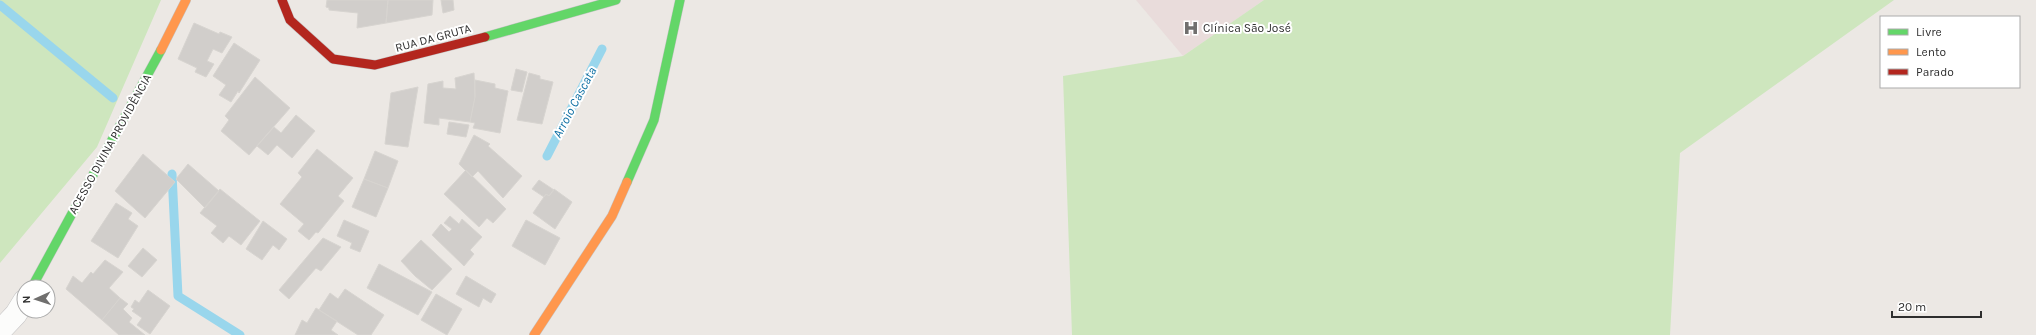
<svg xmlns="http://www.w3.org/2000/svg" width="2036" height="335" font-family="Karla,sans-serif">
	<rect width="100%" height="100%" fill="#ece8e4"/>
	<path fill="#e9dcdb" d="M1136,0H1264L1183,56Z"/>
	<path fill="#cee6be" d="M0,0H161L97,147L0,263Z
		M1264,0H1894L1680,153L1670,335H1072L1063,76L1183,56Z"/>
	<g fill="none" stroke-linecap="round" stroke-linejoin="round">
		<path stroke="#99d6ec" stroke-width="9" d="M0,5L113,98
			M547,156L602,49
			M172,174L178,296L240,335"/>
	</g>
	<path fill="#d1cecb" stroke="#d7d4d0" d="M327,0H388L386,23L357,28L358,13L329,10V8L326,7Z
		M388,0H433L432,15L386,23Z
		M441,0H453L454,10L443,13Z
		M194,23L219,34L220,32L232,37L222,53L213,49L207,61L214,64L206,77L195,72L197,68L178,59Z
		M234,43L260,60L239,93L238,91L231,102L219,95L226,85L213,76Z
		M516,69L527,72L522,92L511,90Z
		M474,73L475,97L470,122L439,118V125L424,123L428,84L443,81V88L456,89L455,78Z
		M529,73L540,76V79L553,82L542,124L517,120Z
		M255,77L290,108L249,155L221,131L229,120L225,116Z
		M475,80L495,84V88L508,91L500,133L473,128L475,123L470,122L475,97Z
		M418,87L408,147L385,144L391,93Z
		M296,115L315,131L292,158L277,145L268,155L257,146L274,127L281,133Z
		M449,122L469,125L466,137L447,134Z
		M474,135L490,144L488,146L522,176L503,198L478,171L472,177L459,164Z
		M317,149L353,178L338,196L344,201L318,233L316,232L309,240L298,231L304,224L280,204L302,177L298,173Z
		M375,151L398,161L388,188L364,179Z
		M143,154L175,182L145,218L115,191Z
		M188,164L219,191L205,208L176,179Z
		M466,170L506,209L493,223L487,218L479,227L444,194Z
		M364,179L388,188L376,217L352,207Z
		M539,180L554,190L549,196L546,194L544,197L532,189Z
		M220,189L260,221L241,245L229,236L223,243L211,233L217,226L200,213Z
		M554,189L572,202L555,229L533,213L546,194L549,196Z
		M116,203L132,213L128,219L138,226L118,258L91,241Z
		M450,216L459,224L462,219L482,237L470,250L474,254L464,266L432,235L441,224L449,232L452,229L444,223Z
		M344,220L369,231L360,252L350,248L352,243L337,236Z
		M526,220L560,238L545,265L512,246Z
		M263,221L287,239L279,250L273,245L262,260L246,249Z
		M323,238L341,247L321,271L316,268L289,299L279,290Z
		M421,240L452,269L432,290L415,276L401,261Z
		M143,248L157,260L142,277L128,266Z
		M105,260L123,272L109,288L120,298L102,320L66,289L73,276L82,283L91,272L93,274Z
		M379,264L432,292L418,315L367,288Z
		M466,276L496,294L491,303L483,298L479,307L456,294Z
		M345,289L384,315L371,335H358L319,310L330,293L338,299Z
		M148,290L170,306L150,334L137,325L142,318L132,311L134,309L131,307L135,300L139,303Z
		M436,294L462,309L447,335L421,320Z
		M120,298L128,304L123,309L132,318L129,322L145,335H119L102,320Z
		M316,308L337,321L331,330L338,335H295L302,320L307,323Z"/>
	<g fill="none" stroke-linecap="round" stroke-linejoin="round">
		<g stroke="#c5c4c5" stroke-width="23">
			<path id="street" d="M0,331L16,314L24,301"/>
		</g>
		<g stroke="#c5c4c5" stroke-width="10">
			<path id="fast" d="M485,37L616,0
				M627,182L654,120L680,0
				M32,287L161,50"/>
		</g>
		<g stroke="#c5c4c5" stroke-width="10">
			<path id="slow" d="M161,50L186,0
				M534,335L612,216L627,182"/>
		</g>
		<g stroke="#c5c4c5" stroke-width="10">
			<path id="jam" d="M282,0L290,20L333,59L375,65L485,37"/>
		</g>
		<use href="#street" stroke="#fcfcfb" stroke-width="22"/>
		<use href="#fast" stroke="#63d668" stroke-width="9"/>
		<use href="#slow" stroke="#ff974d" stroke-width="9"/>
		<use href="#jam" stroke="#b3261e" stroke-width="9"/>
	</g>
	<defs>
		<g id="hospital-bare" transform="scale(1.2)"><path d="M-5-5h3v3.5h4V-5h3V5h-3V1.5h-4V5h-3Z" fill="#706f6e" stroke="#fff" stroke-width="2.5" paint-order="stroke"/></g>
	</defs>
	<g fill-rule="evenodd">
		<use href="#hospital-bare" x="1191" y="28"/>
	</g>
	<g text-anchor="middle" stroke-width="4" stroke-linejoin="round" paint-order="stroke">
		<g font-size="12" fill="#2e2e2e" stroke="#fff" text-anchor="start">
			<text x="1203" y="32">Clínica São José</text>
		</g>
		<g font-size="12" fill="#2e2e2e" stroke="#fff">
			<text transform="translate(433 38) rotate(-15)" y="4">RUA DA GRUTA</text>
			<text transform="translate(110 144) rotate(-61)" y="4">ACESSO DIVINA PROVIDÊNCIA</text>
		</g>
		<g font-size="13" font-style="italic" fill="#0d6fa3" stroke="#fff">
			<text transform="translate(574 102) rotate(-62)" y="5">Arroio Cascata</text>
		</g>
	</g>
	<rect x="1880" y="16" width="140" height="72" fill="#ffffff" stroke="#ababab"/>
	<rect x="1888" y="29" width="20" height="6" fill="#63d668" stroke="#ababab"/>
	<text x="1916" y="36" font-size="12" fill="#2e2e2e">Livre</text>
	<rect x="1888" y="49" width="20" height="6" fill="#ff974d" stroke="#ababab"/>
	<text x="1916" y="56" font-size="12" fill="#2e2e2e">Lento</text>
	<rect x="1888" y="69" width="20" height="6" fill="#b3261e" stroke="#ababab"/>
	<text x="1916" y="76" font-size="12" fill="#2e2e2e">Parado</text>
	<g transform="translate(36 299) rotate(267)"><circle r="19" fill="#ffffff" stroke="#ababab"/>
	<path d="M0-3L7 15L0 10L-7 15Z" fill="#706f6e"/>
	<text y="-6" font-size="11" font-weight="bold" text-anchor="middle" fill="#2e2e2e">N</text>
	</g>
	<path d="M1892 311v6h89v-6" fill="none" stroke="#2e2e2e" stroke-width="2"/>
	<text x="1898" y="311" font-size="12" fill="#2e2e2e" stroke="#ffffff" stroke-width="3" paint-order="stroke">20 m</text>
</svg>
